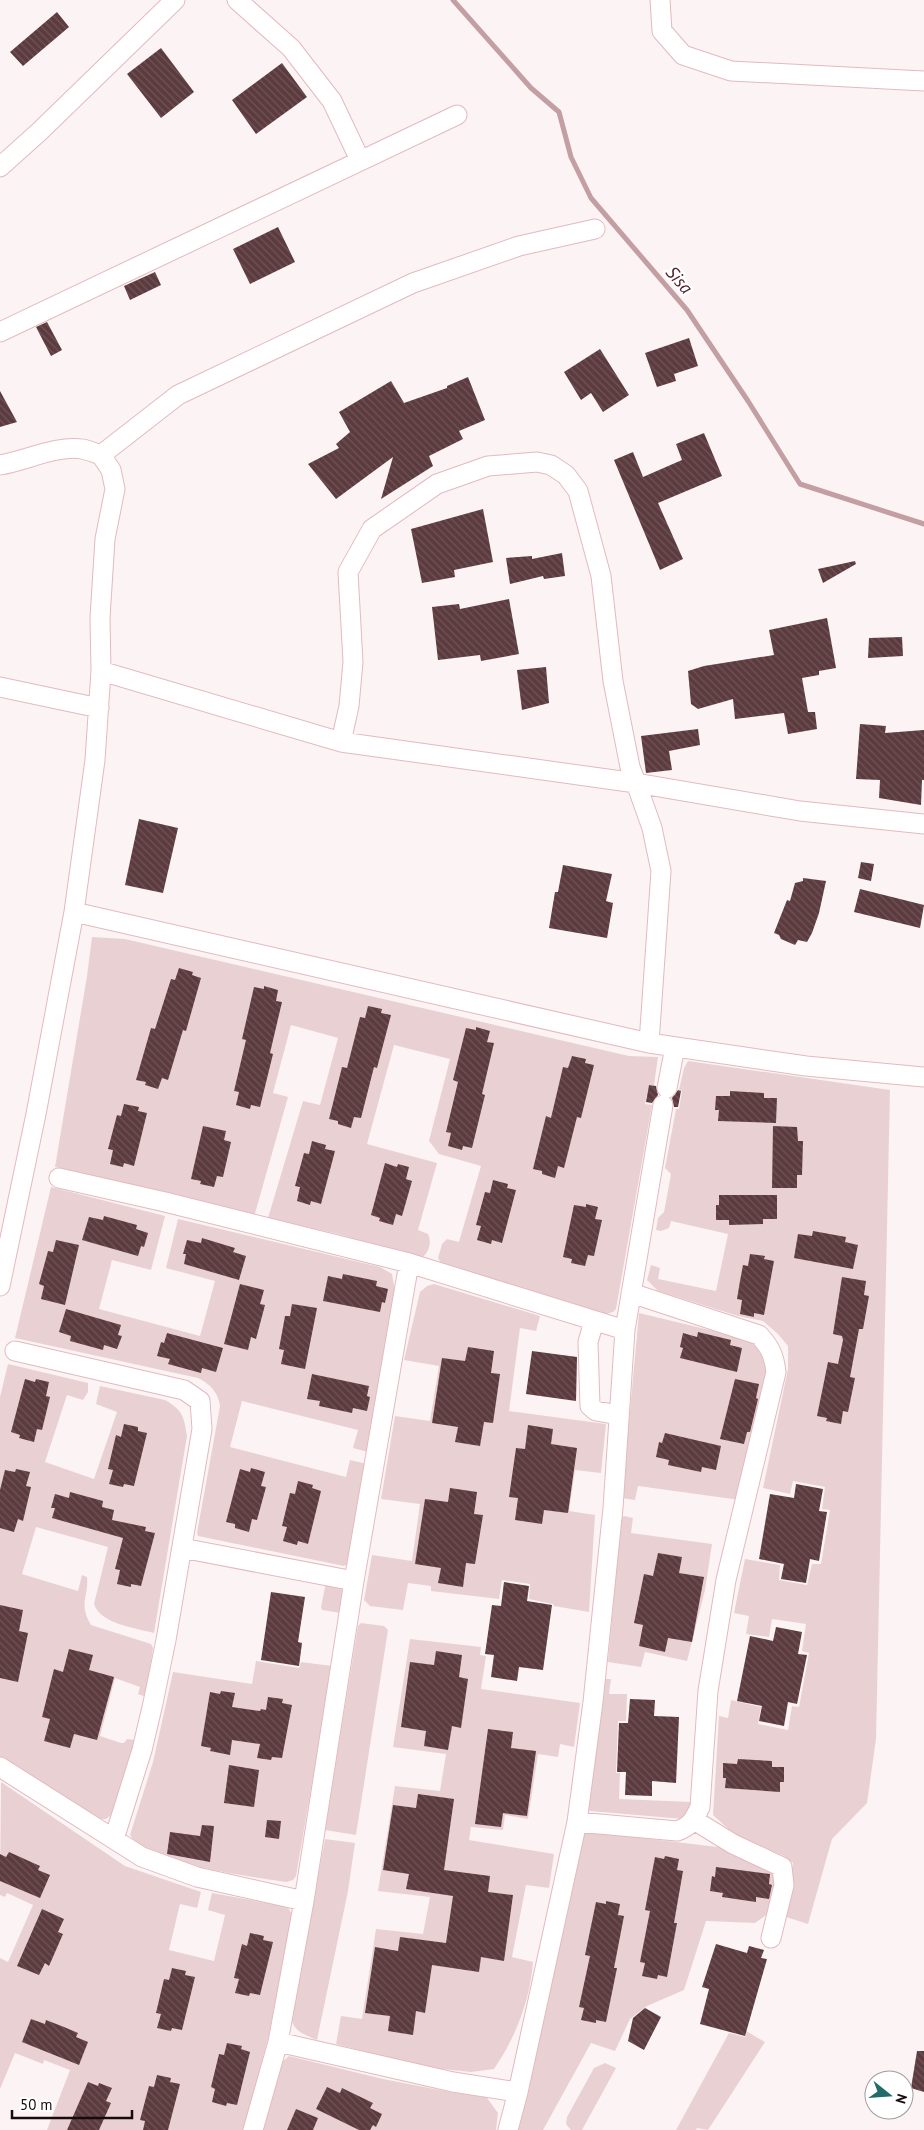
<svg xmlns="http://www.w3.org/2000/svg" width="924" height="2130" font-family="'PT Sans',sans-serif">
	<defs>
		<pattern id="building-back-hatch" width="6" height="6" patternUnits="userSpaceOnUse" patternTransform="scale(1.25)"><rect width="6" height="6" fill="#5c3b3f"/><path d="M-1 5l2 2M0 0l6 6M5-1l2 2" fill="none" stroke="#6f5457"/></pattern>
	</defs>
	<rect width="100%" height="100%" fill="#fcf3f4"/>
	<path fill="#e9d1d3" d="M92,937L125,939L629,1056L658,1057L654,1085H649L645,1104L652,1105L616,1309L613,1312L606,1314L441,1263L438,1258L442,1244L447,1239L459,1242L481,1166L439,1154L429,1141L450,1059L394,1045L367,1144L437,1163L418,1230L428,1234C432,1242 429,1252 422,1258L338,1234L268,1218L303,1101L320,1105L338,1038L291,1025L273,1093L288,1097L254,1217L55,1167L87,976Z
		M688,1061L890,1090L876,1739L867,1803L832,1839L808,1924L786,1917L793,1863L784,1856L735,1835L713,1815L719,1716L728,1718L731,1700L761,1707L758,1724L788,1730L792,1706L799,1707L809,1653L802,1651L806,1624L772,1619L769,1637L746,1634L749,1616L734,1613L745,1559L780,1565L779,1580L807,1585L812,1564H821L830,1510L822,1509L825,1487L793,1481L790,1494L763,1488L788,1369V1346L778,1334L763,1321L738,1316L658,1291L647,1280L651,1265L660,1268L658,1279L716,1291L728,1234L671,1221L669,1228L661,1231L656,1230L658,1218L664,1212L671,1174L665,1168L676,1109H679L682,1091L679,1090L684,1068Z
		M51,1187L165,1216L151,1270L112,1260L99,1309L200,1336L215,1281L166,1268L178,1219L380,1267L392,1274L395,1291L368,1452L353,1448L358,1430L242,1401L230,1447L346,1477L350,1460L367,1464L348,1564L344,1566L198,1536L197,1533L220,1406C218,1392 210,1384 198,1378L15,1338Z
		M434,1284L540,1316L536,1331L520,1328L509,1411L606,1424L601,1473L575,1470L569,1511L595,1515L589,1612L554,1606L553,1604L529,1599L530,1584L502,1580L499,1599L431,1591V1586L408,1583L403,1610L370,1606L364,1600L372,1555L412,1561L420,1504L381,1499L395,1416L430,1421L439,1366L404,1360L420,1292L427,1286Z
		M639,1313L751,1340L762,1345L770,1369L740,1500L638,1486L635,1500L622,1498Z
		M8,1364L88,1383V1392L83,1400L67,1395L45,1462L94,1479L117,1412L96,1404L100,1386L165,1400C183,1410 184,1417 187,1436L154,1633C136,1628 100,1624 94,1604L108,1547L36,1527L22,1574L78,1591L82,1575L87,1577C89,1597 78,1603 91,1625L151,1644L153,1648L146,1697L138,1694L140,1687L115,1678L100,1736L121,1743H124L127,1739L135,1740L114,1813L106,1819H97L0,1759V1397Z
		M624,1516L633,1518L631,1533L712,1544L705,1590L687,1661L645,1652L641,1667L608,1662L621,1518Z
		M326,1582L346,1586L341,1613L322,1610L321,1607Z
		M361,1623L384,1626L388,1630L356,1835L325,1830L358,1626Z
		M410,1639L481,1647L480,1655L486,1656L481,1689L580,1703L574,1747L560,1744L558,1757L538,1754L528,1819L505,1815L503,1830L471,1827L469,1840L554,1854L549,1888L526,1885L512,1957L533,1962C530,2000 516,2037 494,2069L471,2072L424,2067L336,2044L341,2016L362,2019L376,1929L423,1934L430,1897L378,1891L395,1786L440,1791L446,1754L393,1747Z
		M256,1661L299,1668L301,1662L332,1666L296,1876L293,1880L287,1882C253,1877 147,1864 130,1835L153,1762L173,1672L252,1684Z
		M605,1679H611L609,1694H627L626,1721H618L616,1773H620L619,1799L692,1802L690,1811L683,1819L590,1811L586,1808Z
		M1,1782L125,1866L201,1892L197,1908L180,1904L169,1950L214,1961L225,1915L208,1910L212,1893L283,1906L289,1909L292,1915L269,2034L244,2130H47L70,2070L44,2060L43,2064L15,2053L0,2089V1958L8,1962L33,1905L7,1893L5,1897L0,1895Z
		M591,1832L718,1847L767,1868L775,1876L772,1911L755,1923L706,1921L684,1990L647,2006L630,2019L615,2051L591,2043L543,2130H515L583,1834Z
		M325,1839L355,1843L348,1891L317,2040C306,2035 293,2032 291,2017Z
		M746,2031L765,2042L708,2130L697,2128L696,2130H676L729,2033L745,2037Z
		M289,2056L383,2079L455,2093L485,2095L498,2113L496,2130H263L280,2064Z
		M605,2063L616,2068L582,2130H571L566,2124L567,2117L594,2068Z"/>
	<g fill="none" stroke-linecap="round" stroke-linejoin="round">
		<path stroke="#c39fa3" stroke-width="5" d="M453,0L531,88L559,112L571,157L591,198L687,310L748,401L800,484L924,524"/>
	</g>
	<path fill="url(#building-back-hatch)" d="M57,12L69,27L23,66L10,52Z
		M161,48L194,92L161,118L127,74Z
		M282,63L307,97L256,134L232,100Z
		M278,227L295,262L250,284L233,249Z
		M155,272L161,285L130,300L124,286Z
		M47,322L62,350L51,356L36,327Z
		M689,338L698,366L674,374L676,381L657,387L645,353Z
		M600,349L629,395L603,412L591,393L581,400L564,372Z
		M468,377L485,420L459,431L463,439L429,456L433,466L381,499L393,457L336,499L308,464L339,448L336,444L350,432L339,412L391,381L404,403L447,388V386Z
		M0,391L17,422L0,427Z
		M704,433L722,476L658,503L683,559L660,570L614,460L633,452L643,477L682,460L676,444Z
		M483,509L493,562L454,570L455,577L422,583L411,529Z
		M562,553L565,576L544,579L543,576L510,584L506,558L532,556V559Z
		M855,561L856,564L823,583L818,569Z
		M509,599L519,654L481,661L480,655L438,660L432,607L459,604L460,609Z
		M827,618L836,668L819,671V675L802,678L808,712H815L817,729L788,734L784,713L735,719L733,699L698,709L691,704L688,671L704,666L774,655L769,630Z
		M902,637L903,656L868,658L869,638Z
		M546,667L549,703L522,710L517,670Z
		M860,724L886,726L885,733L924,730V780H922L921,805L879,798L880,780L856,779Z
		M698,729L700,745L669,751L672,770L646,773L641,736Z
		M139,819L178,828L163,893L125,885Z
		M861,862L874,864L871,881L858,878Z
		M563,865L612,874L606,901L613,903L607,938L549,928L555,892H558Z
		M803,878L826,881L819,913L812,933L807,942L798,940L795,945L781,939L779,935L774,933L787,900L790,901L795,883L803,881Z
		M860,889L924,905L920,928L854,912Z
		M179,968L193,972L192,975L201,978L186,1031L183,1030L168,1080L162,1078L158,1089L145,1085L146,1082L136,1080L151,1028L155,1029L171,979L175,980Z
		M264,986L278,990L276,1001L282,1002L270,1053L273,1054L260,1107L251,1105L250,1109L236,1105L239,1092L234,1091L246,1040L242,1039L254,987L264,989Z
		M368,1006L382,1009L381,1013L391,1015L377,1068L374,1067L361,1118L354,1117L351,1128L338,1124V1121L329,1119L342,1067L347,1068L360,1017L365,1018Z
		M476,1027L490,1031L487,1042L494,1043L482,1094L485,1095L472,1148L463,1146L462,1150L448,1146L451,1133L446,1132L458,1082L453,1080L466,1028L476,1030Z
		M572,1056L586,1059L585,1063L594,1065L581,1118L577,1117L564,1168L558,1166L555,1178L542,1174V1171L533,1169L546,1116L551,1118L563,1067L568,1068Z
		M649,1085L656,1086L658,1095L652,1103L646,1102Z
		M678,1090L681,1091L678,1107H674L672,1098Z
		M730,1091L764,1093V1098H777L776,1123L718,1121L719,1110H715L716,1096H730Z
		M124,1104L139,1107L138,1111L147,1113L134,1166L124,1163L123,1167L110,1164L113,1150L108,1149L117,1115L121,1116Z
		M203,1126L226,1131L224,1140L231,1142L223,1177L217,1176L214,1187L200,1184L201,1181L191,1179Z
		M773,1126L797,1127L798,1141H803L802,1175H797V1188H772Z
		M312,1141L326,1145L325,1149L335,1151L321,1204L311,1201L310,1205L297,1201L300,1187L295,1186L304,1153L309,1154Z
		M385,1163L397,1167L398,1164L409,1167L406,1179L412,1181L402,1216L396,1214L393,1225L379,1221L380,1218L371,1215Z
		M493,1180L508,1184L507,1188L516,1190L502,1243L492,1240L491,1244L477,1240L481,1226L476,1225L485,1192L490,1193Z
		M719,1195H777V1219H763V1224L729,1225V1220H716V1205H719Z
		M586,1204L598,1207L595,1219L602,1220L594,1256L588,1255L585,1266L571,1263L572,1259L563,1257L574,1205L586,1207Z
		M104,1216L137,1225L136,1229L148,1233L144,1247L141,1246L138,1256L82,1240L89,1217L103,1220Z
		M813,1231L846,1237L845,1242L858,1245L853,1269L794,1258L798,1234L812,1236Z
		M202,1238L235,1248L233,1252L246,1256L239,1280L184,1264L186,1254H183L187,1240L201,1243Z
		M56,1240L79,1245L65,1305L41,1299L44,1286L39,1284L48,1251L53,1252Z
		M750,1254L765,1256L764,1259L774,1261L764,1315L754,1313V1317L740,1314L742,1300L737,1299L740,1281L743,1265L748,1266Z
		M343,1274L377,1281L376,1286L388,1289L385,1303L382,1302L380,1312L323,1301L328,1276L342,1279Z
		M842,1277L866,1281L864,1295L869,1296L863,1329H859L850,1377L855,1378L848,1412L843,1411L841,1424L826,1421L827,1418L817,1416L828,1362L838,1364L843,1340L842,1336L833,1334Z
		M240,1284L264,1290L260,1304L265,1305L256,1339L251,1337L248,1350L224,1344Z
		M292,1304L317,1308L305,1369L281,1364L284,1350L279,1349L285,1316H290Z
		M66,1309L121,1325L118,1335L122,1336L117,1349L104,1345L103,1350L70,1341L71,1336L59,1332Z
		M698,1332L731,1340L730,1345L742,1348L737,1372L680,1358L683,1348L680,1347L683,1333L697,1337Z
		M167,1333L223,1348L216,1372L202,1368L201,1373L168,1364L170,1359L157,1356L161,1342L164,1343Z
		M468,1347L494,1351L491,1373L500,1374L493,1423L484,1422L480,1446L455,1442L458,1427L432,1423L442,1358L465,1361Z
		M532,1351L577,1357L576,1401L526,1394Z
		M312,1374L369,1386L367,1396L370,1397L367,1411L353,1408L352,1413L319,1406L320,1401L307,1399Z
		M25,1379L35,1382L36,1379L49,1382L46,1396L50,1397L42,1430L37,1429L34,1442L19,1438L20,1435L11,1432Z
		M735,1379L759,1384L756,1398L758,1399L750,1432H747L744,1444L720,1439Z
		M124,1424L138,1427V1431L147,1433L134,1486L124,1484L123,1487L109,1484L113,1470L108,1469L116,1435L121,1437Z
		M528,1425L553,1429L551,1444L577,1448L568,1513L544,1510L542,1524L515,1520L518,1498L509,1497L516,1448L525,1449Z
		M665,1433L721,1446L716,1470L702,1467L701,1472L668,1465L669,1460L656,1457L659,1442L662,1443Z
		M251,1468L265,1472L261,1486L266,1487L257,1520L252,1519L249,1532L235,1528V1524L226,1522L240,1469L250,1472Z
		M16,1469L30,1472L26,1486L31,1487L23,1521L18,1519L14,1532L0,1528V1490L5,1470L15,1472Z
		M298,1481L313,1485L312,1488L321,1491L308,1544L298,1541L297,1545L283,1541L287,1527L282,1526L290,1493L295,1494Z
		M796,1484L823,1489L819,1511L827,1512L819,1561L810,1559L806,1583L781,1579L784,1564L759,1559L770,1494L794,1498Z
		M450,1488L477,1492L474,1514L483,1515L475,1564L466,1563L463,1587L438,1583L441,1568L415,1564L425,1499L448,1502Z
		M70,1492L103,1501L102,1507L114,1510L112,1520L146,1527L145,1531L155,1533L141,1586L131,1584V1587L117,1584L120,1570L115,1569L123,1538L52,1518L55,1508H51L55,1494L69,1498Z
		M658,1553L682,1557L679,1573L704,1577L692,1642L668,1638L665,1652L639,1646L643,1625L634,1623L644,1574L653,1576Z
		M504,1582L529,1586L527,1601L552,1605L543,1670L519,1667L517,1681L491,1677L494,1655L485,1654L492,1605L501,1606Z
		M271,1592L305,1597L298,1642L302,1643L299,1666L261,1660Z
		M0,1605L23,1610L19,1631L28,1633L18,1682L0,1678Z
		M776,1627L802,1632L798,1654L807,1655L797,1704L788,1702L784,1726L759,1721L762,1706L737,1701L750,1636L773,1641Z
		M69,1649L93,1655L89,1670L114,1677L97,1740L74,1734L70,1748L44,1741L50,1719L42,1717L54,1669L63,1672Z
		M436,1651L462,1655L459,1677L468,1679L461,1728L452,1726L448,1750L424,1746L426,1731L401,1727L410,1662L434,1665Z
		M221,1691L235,1693L232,1707L260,1711L261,1709L266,1710L268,1697L283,1699L282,1703L292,1705L282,1758L272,1757L271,1760L257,1758L260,1744L232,1740L230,1755L210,1751L211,1748L201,1746L210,1692L220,1694Z
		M630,1699L655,1700L654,1716L679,1717L676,1783L652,1781V1796L625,1795L626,1772H617L619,1723H628Z
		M488,1729L513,1732L511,1748L536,1751L527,1816L503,1813L501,1827L475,1824Z
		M738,1759L772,1761V1767H784V1782H780V1792L725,1788L726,1778H723V1763L737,1764Z
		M229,1765L259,1770L254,1807L224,1803Z
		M418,1794L454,1799L444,1870L490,1876L488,1892L513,1895L504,1961L481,1957L479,1972L432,1965L425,2013L416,2011L413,2035L388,2031L390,2016L365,2013L375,1947L398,1951L400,1937L446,1943L453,1896L406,1889L409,1874L383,1870L393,1805L416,1808Z
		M267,1820L281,1821L279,1839L265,1837Z
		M202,1825L214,1826L210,1862L167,1854L170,1832L200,1836Z
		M9,1852L40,1866L38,1870L50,1875L40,1898L0,1881V1854L6,1857Z
		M665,1856L679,1859L677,1870L683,1871L674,1923H677L667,1977L658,1975L657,1979L642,1976L645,1963L640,1962L650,1911L645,1910L655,1857L664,1859Z
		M716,1867L770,1874L769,1884L772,1885L769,1899L756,1897V1902L722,1897L723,1893L710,1891L712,1876L715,1877Z
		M606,1901L620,1904L618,1915L624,1916L614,1968H617L606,2022L596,2020V2023L581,2020L584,2008L579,2007L590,1956L585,1955L596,1902L606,1904Z
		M42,1909L64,1919L58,1932L63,1934L49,1966L45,1963L39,1975L17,1966Z
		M250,1933L264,1936L263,1940L273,1942L260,1995L250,1993L249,1996L235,1993L239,1979L234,1978L242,1944L247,1946Z
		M716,1944L747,1953L749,1946L764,1950L761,1958L767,1959L745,2036L700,2024L709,1989L702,1987Z
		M172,1968L186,1971L185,1975L195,1977L182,2030L172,2028L171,2031L157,2028L161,2014L156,2013L164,1979L169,1980Z
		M645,2008L661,2017L644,2050L628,2041L633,2018Z
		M31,2019L45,2024L46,2020L64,2027L78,2033L76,2037L88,2042L79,2065L22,2042Z
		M227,2043L242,2046L241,2049L250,2052L237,2105L227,2103L226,2106L212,2102L215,2089L211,2087L219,2054L224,2055Z
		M917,2051H924V2092L911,2088Z
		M157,2075L171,2078L170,2082L180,2084L168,2130H143L145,2121L140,2120L149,2086L154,2087Z
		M88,2082L98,2086L99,2083L112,2088L106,2101L111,2103L99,2130H67Z
		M327,2087L340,2093L342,2088L373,2103L370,2108L382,2114L376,2127L373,2125L370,2130H359L316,2109Z
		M296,2109L318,2118L313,2130H287Z"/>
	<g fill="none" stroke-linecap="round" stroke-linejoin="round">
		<g stroke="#e3babe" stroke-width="21">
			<path id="minor" d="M237,0L291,48L332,101L360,160
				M660,0L662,31L683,55L731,71L924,81
				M0,167L39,132L175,0
				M0,332L457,115
				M101,455L178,395L413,283L519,246L595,229
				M0,465C25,461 57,445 82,449C88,450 95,453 101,455L111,470L115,489L105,539L100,618L101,671L95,760L74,912L649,1043L806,1066L924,1077
				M101,671L341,742L636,783L652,828L661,871L649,1043
				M0,687L99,708
				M341,742L349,706L353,662L348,572L372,529L437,484L488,466L537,462L551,465L566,475L578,491L601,576L613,681L630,767L636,783L800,811L924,824
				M667,1088L675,1047
				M59,1178L165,1202L409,1263L625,1330
				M0,1286L36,1114L74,912
				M594,1321L588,1342L590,1406L596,1411L619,1415
				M15,1351L184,1390L200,1401L202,1429L166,1640L153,1703L142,1750L114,1839
				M182,1548L354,1581
				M0,1767L142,1857L197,1877L304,1901
				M694,1820L733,1844L782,1867L784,1885L771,1938
				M577,1822L677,1831C691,1826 694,1820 700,1807L708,1691L726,1580L776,1372C774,1355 770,1347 759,1335L631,1293
				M278,2042L453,2082L518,2092L577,1822L593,1702L613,1508L625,1330L663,1105
				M253,2130L278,2042L304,1901L354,1581L409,1263
				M508,2130L518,2092"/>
		</g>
		<use href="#minor" stroke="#fff" stroke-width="19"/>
	</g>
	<g text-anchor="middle" stroke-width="5" stroke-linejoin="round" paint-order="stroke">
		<g font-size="18" font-style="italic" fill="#522129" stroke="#fff">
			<text transform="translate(679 280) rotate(49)" y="6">Sisa</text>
		</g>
	</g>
	<g transform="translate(889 2095) rotate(107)"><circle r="24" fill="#ffffff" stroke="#a39d9e"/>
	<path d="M0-4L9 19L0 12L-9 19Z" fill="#216c69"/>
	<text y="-8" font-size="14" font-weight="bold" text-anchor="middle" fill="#180b0d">N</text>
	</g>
	<path d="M12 2110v8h120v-8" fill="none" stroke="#180b0d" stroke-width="2.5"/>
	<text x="20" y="2110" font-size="15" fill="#180b0d" stroke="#ffffff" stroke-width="4" paint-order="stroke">50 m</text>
</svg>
